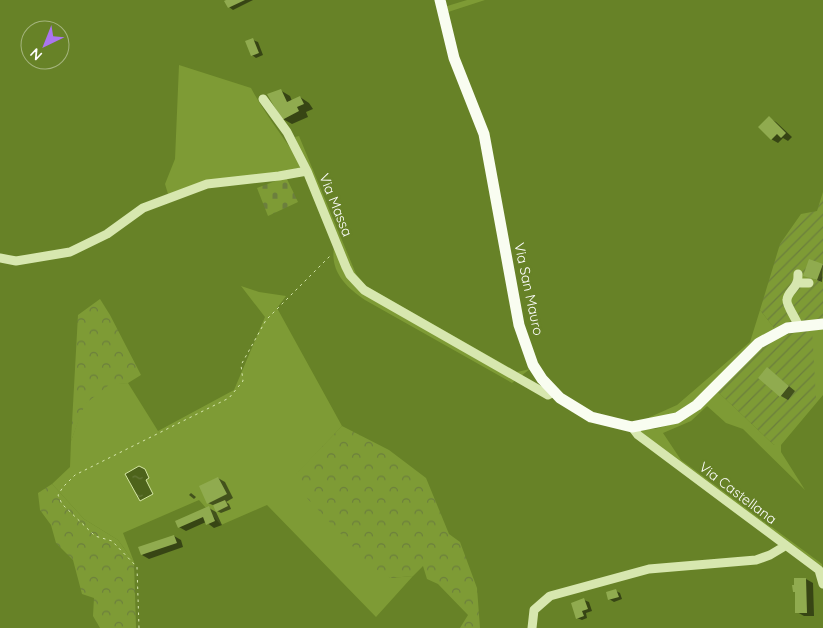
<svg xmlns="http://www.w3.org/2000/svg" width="823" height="628" font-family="Quicksand,sans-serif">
	<defs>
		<pattern id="forest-crowns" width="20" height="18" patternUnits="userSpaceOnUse" patternTransform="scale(1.25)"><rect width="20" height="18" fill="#7e9b35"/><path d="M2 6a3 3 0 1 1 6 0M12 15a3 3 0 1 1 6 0" fill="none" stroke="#6c7f3d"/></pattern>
		<pattern id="cemetery-stones" width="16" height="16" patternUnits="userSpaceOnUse" patternTransform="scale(1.25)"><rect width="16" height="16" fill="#7e9b35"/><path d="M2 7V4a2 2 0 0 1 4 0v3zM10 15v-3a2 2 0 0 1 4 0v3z" fill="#6c7f3d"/></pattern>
		<pattern id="garden-furrows" width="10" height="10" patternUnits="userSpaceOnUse" patternTransform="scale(1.25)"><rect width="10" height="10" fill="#7e9b35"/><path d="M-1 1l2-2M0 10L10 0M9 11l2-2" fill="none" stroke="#6c7f3d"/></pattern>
		<pattern id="water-ripples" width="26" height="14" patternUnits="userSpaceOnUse" patternTransform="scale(1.25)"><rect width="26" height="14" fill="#4d631b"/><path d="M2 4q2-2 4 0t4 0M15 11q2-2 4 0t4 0" fill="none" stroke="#687a3d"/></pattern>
	</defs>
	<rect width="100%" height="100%" fill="#678227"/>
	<path fill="#7e9b35" d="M467,0H485L445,13L444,7Z
		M179,65L251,88C266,116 286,140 303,167L277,174L168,194L165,184L175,159Z
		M299,136L356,274L366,286L517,372L530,369L512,383L365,300C346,287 330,272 334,247L351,282L364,293L424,328L426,325L364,287L351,273L334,237L295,137Z
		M241,286L259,292L286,296L277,308L342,426L291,480L390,578L413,576L376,617L267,505L221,525L199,500L123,533L134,562L118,540L84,519L52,484L70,467L71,441L84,404L109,384L128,383L158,431L234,390L265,317Z
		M760,310L775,329L692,405L671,416L639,422L677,405L750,342Z
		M823,327V395L781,445V452L805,490L743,429L726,423L707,406L691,421L663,433L681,460L822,564L823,571L641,436L640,429H655L673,424L717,391L774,445L812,329Z"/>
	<path fill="url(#forest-crowns)" d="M100,299L110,315L141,375L128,383L109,385L85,404L71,441L78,315Z
		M342,426L389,450L426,478L449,534L460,542L477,588L480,628H460L468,615L438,584L427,579L423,566L413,576L390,578L371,566L290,480Z
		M52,484L84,519L118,540L134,562L136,628H100L93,616L94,598L82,594L73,560L56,543L51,525L40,510L38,493Z"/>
	<path fill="url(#cemetery-stones)" d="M286,177L298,202L268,216L257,188Z"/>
	<path fill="url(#garden-furrows)" d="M823,192V320L775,329L760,310L780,244L801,214L817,211Z
		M812,329L816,398L774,445L717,391L764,345L781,336Z"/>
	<path fill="url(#water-ripples)" stroke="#d5e7a4" d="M139,466L145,469L149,478L146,480L153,494L140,501L125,474Z"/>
	<path fill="#0007" d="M228,0H253L233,10L229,7Z
		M253,40L258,42L263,55L256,58L252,55Z
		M280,90L290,96L292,101L300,97L309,103L313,109L306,112L308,117L292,124L283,119Z
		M769,118L776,122L792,137L788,141L783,138L778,143L771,139Z
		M809,260L823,265L822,282L809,277Z
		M768,369L795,391L788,400L781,396Z
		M218,478L225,482L233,498L226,502L229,504L231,509L221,513L217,511L215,506L208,503Z
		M191,493L196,497L194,499L189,495Z
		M209,508L216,512L222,525L214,528L206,522L186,531L179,527Z
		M174,536L181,540L183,547L149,559L142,555Z
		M806,579L813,583L814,616H804L797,612L796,592Z
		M616,591L620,593L622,599L614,602L609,599Z
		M584,600L589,602L592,611L586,613L587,618L582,620L577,618Z"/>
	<path fill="#90ab4f" d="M245,0L228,8L224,1L226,0Z
		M253,38L259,53L251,56L245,41Z
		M281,89L287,102L300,96L304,104L297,107L299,111L282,120L267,94Z
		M769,116L786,133L781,138L777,134L771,140L758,127Z
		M809,259L823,264L817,280L803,276Z
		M767,367L789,386L780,397L758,378Z
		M218,477L227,494L207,504L199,486Z
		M225,500L228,506L216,512L213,505Z
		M209,506L215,521L206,525L203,517L178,528L175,521Z
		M174,535L177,543L141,555L138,547Z
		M794,578H806L807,613H795V592H793L792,585H794Z
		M616,589L619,597L608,600L606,592Z
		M584,598L588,609L582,611L584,616L576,619L571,603Z"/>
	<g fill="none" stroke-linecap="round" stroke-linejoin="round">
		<path stroke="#d7e7af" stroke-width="1" stroke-dasharray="2.5 4" stroke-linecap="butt" d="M139,628L137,567L112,541L95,536L62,504L58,495L63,487L75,475L229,398L243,381L241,365L266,320L331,255"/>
		<path stroke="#d7e7af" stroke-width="9" d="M263,99L287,132L307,171L346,267L350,275L364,290L548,395L554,392
			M0,258L16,261L70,252L107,234L143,208L207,184L279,176L307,171
			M798,274C798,277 798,280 797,282C795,289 787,293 787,300C786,305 797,320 799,327
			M797,283H809
			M632,427L638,435L819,570L823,584
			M532,628L534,610L550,596L649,569L756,560L770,555L785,546"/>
		<path stroke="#f9fdf1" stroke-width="11" d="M440,0L454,58L484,134L519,325L533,365L542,379L560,398L591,417L632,427L677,418L697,405L759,343L787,328L823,324"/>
	</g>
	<g text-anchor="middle" stroke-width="5" stroke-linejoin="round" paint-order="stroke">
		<g font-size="14" fill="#fff" stroke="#678227">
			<text transform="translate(336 205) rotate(68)" y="5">Via Massa</text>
			<text transform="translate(529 289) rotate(78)" y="5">Via San Mauro</text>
			<text transform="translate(738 493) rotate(37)" y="5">Via Castellana</text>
		</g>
	</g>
	<g transform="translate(45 45) rotate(223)"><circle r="24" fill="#678227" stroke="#a4b47d"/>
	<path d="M0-4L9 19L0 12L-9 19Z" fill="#ab75ef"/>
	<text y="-8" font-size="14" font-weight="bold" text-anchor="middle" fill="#ffffff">N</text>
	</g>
</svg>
